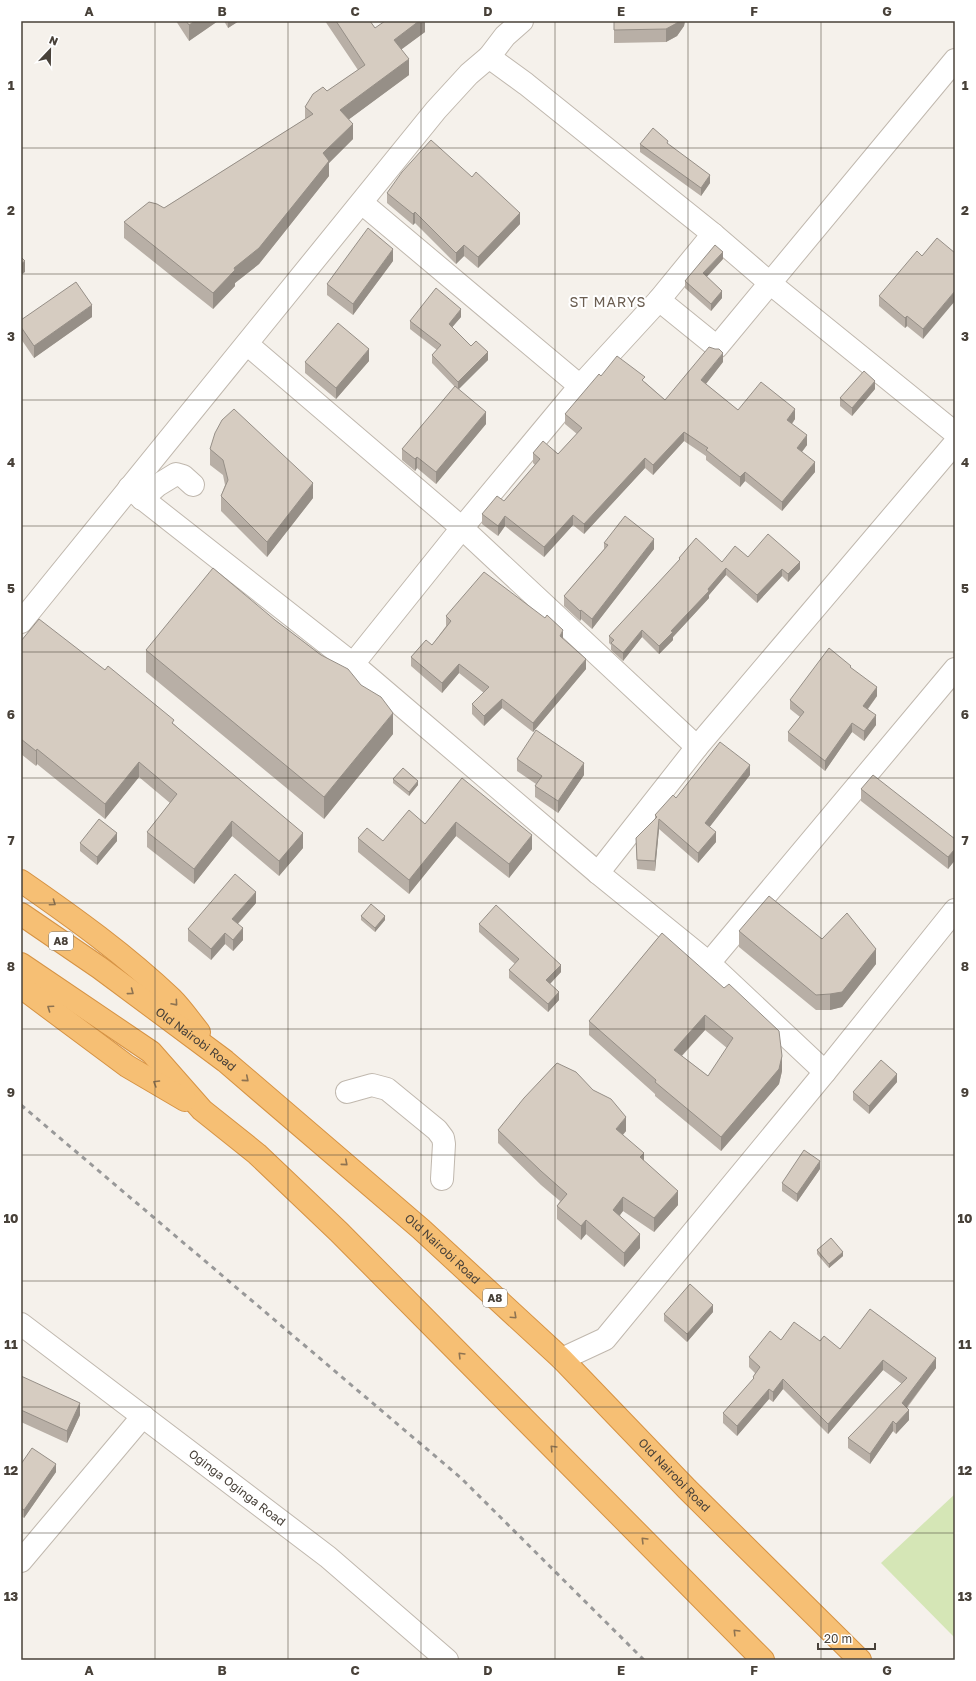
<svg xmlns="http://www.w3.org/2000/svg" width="976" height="1681" font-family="'Golos Text',sans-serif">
	<rect width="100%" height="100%" fill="#f5f1eb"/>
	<path fill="#d5e6b6" d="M955,1494V1638L881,1563Z"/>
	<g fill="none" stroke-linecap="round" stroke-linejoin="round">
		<g stroke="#c0b8ae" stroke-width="24">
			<g id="minor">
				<path d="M489,57L505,36L522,21"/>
				<path d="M362,203L580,386"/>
				<path d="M659,300L717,347L955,60"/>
				<path d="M247,344L462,528L697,747"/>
				<path d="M129,488L353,664L598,873L709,963L825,1072"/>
				<path d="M142,499L158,485L176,474L183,476L193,485"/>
				<path d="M21,622L436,110L469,74L489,57L526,84L713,234L771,284L955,433"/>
				<path d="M353,664L462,528L580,386L659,300L713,234"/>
				<path d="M598,873L697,747L955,443"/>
				<path d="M709,963L955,669"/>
				<path d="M347,1092L372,1085L387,1089L437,1130L443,1138L444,1144L442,1179"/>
				<path id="s1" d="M21,1324L328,1557L447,1660"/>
				<path d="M562,1359L605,1339L825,1072L955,910"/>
				<path d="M21,1561L143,1416"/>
			</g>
		</g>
		<g stroke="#d69344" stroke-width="24">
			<g id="highway">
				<path d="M21,881C73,917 126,955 172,999C182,1009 190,1021 199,1032"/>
				<path id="s2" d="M21,914L100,968L225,1061L421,1229L562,1359L687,1489L860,1660"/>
				<path d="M21,964L151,1052L202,1110L257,1154L339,1232L763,1660"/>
				<path d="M21,987L127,1066L185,1100"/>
			</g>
		</g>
		<use href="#minor" stroke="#fff" stroke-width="22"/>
		<use href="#highway" stroke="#f6bf74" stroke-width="22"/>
		<path stroke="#999" stroke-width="3" stroke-dasharray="5 5" stroke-linecap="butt" d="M21,1105L461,1478L644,1660"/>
	</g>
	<path fill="#b8afa6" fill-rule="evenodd" d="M176,21H218L189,41Z
		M224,21H239L228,28Z
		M325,21H370L375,28L425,21V32L401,49L409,75L349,119L353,139L329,163V176L259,264L235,283V286L213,309L124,238V222L164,208L305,119V107L327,91L358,70Z
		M614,21H685L684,26L677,36L666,42L614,43Z
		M640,144H668L710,183L701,196L640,152Z
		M387,193L520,224L478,268L464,256L456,264L415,223L413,225L387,203Z
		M937,238L923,339L907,326L905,328L879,306V296L922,256Z
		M723,259L706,277L722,298L711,311L685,288V281Z
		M393,261L353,315L327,295V284Z
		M92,317L34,358L21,339V320Z
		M461,317L452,327L471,346L488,360L458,389L486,424L436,484L417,468L415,471L402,460V449L456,388L432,363V355L437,350L410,329V321Z
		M369,361L336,399L305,373V362Z
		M723,362L706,384L738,410L795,419L792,424L807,445L802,452L815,472L782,511L745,481L740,487L706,460V456L684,441L653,475L645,468L584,534L573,525L544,557L505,526L498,536L482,524V514L504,501L535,465L533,463V453L558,454L577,434L565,424V414L601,376L645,382L665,400Z
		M875,389L852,416L840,406V398Z
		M210,449L313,498L267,557L221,511V496L225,485L223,475L210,465Z
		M604,543L654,549L592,629L581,619L580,621L564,606V596L604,549Z
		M748,557L800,569L788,582L782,576L757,603L726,575L709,595V598L673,637V640L659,654L642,637L623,661L611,650V645L609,643V636L679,561V558L722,562Z
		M446,616L563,639L586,669L533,732L502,708L484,726L472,714V704L484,693L459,673L442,693L411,666V657L432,645L446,626Z
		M275,620L321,655L361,685L393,734L324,819L146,672V650Z
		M21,641L174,724L303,848L279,876L232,836L194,884L147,847V832L170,803L139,777L105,819L37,764L36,766L21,754Z
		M851,668L877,696L868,709L876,725L864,741L852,732L825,771L788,741V732L800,717L790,709V700Z
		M517,759L584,775L558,813L535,797V786L536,784L517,771Z
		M750,775L709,827L716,842L698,863L659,829L655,871L637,869L636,838L655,819V815L676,798Z
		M462,778L532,849L509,878L456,836L409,894L358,852V838L383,841L425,824Z
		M393,779L418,785L409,796L393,783Z
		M861,789L955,839V860L948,869L861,801Z
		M117,841L97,865L80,851V843Z
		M256,903L238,924L243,940L233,951L225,944L211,960L188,941V929Z
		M361,916L385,920L375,932L361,920Z
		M479,924L561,972L550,984L559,1000L548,1012L509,978V970L515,964L479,932Z
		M739,931L822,939L876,964L842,1007L830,1010H816L739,947Z
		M662,933L782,1071L779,1084L721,1151L655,1096V1094L589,1035V1021ZM705,1030L727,1048L708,1076L682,1056Z
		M897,1082L869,1114L853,1100V1092Z
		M498,1130L626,1131L623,1135L678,1205L654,1232L623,1211L620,1215L640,1248L624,1267L586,1234L581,1240L557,1219V1206L560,1201L541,1185L498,1143Z
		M820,1169L797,1202L782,1191V1183Z
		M817,1250L843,1256L829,1268L817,1254Z
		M713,1312L687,1342L664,1321V1314Z
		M781,1340L820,1341L840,1349L936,1368L907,1408L909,1420L896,1434L893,1431L870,1464L848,1448V1438L902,1384L883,1370L828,1434L783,1389L773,1402L769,1399L737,1436L723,1423V1413L753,1380V1377L755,1373L749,1367V1357Z
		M21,1376L80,1415L67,1443L21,1422Z
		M21,1464L56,1472L24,1518L21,1516Z"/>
	<path fill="#968f87" d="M195,21H218L189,41V25Z
		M228,21H239L228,28Z
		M419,21H425V32L394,55V40Z
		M678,21H685L684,26L677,36L666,42V29Z
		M409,59V75L340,126V110Z
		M353,124V139L329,163V176L259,264L235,283V286L213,309V293L234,268L323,153Z
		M710,175V183L701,196V188Z
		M415,212V223L413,225V214Z
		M520,213V224L478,268V257Z
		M464,245V256L456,264V253Z
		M393,249V261L353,315V304Z
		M723,252V259L703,281V273Z
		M25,261V272L21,275V264Z
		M722,291V298L711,311V304Z
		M955,291V301L923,339V329Z
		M92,305V317L34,358V346Z
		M461,309V317L449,331V324Z
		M907,316V326L905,328V318Z
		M369,349V361L336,399V388Z
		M488,352V360L458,390V382Z
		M723,353V362L701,390V380Z
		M875,381V389L852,416V408Z
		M795,409V419L787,430V420Z
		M486,412V424L436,484V472Z
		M684,432V441L653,475V465Z
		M807,435V445L797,458V448Z
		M417,457V468L415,471V459Z
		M645,458V468L584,534V524Z
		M815,462V472L782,511V502Z
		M745,472V481L740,487V477Z
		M313,483V498L267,557V542Z
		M573,515V525L544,557V547Z
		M505,516V526L498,536V526Z
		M654,539V549L592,629V619Z
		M800,562V569L788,582V574Z
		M726,568V575L709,595V598L673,637V640L659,654V646L671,631Z
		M782,569V576L757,603V595Z
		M581,610V619L580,621V611Z
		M563,630V640L560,636Z
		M642,630V637L623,661V653Z
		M586,659V669L533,732V723Z
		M459,664V673L442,693V683Z
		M877,687V696L863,715V706Z
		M502,699V708L484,726V716Z
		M393,713V734L324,819V797Z
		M876,715V725L864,741V731Z
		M852,723V732L825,771V761Z
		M37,749V764L36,766V751Z
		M139,762V777L105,819V804Z
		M584,763V775L558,813V801Z
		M750,765V775L705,833V823Z
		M418,781V785L409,796V792Z
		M659,819V829L655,871V861Z
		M232,821V836L194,884V869Z
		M456,822V836L409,894V880Z
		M716,832V842L698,863V853Z
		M117,833V841L97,865V857Z
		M303,833V848L279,876V861Z
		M532,835V849L509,878V864Z
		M955,849V860L948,869V857Z
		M256,892V903L232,930V919Z
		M385,916V920L375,932V928Z
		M243,928V940L233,951V940Z
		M225,933V944L211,960V949Z
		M876,949V964L842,1007L830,1010V994Z
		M561,965V972L546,988V980Z
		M559,992V1000L548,1012V1004Z
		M705,1015V1030L674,1064V1050Z
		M782,1056V1071L779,1084L721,1151V1137Z
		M897,1074V1082L869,1114V1106Z
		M626,1117V1131L616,1142V1129Z
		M644,1153V1167L640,1157Z
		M820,1161V1169L797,1202V1194Z
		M678,1191V1205L654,1232V1218Z
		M623,1197V1211L613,1224V1210Z
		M586,1220V1234L581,1240V1226Z
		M640,1234V1248L624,1267V1253Z
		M843,1252V1256L829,1268V1264Z
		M713,1305V1312L687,1342V1334Z
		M936,1358V1368L902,1413V1403Z
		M883,1360V1370L828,1434V1424Z
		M783,1379V1389L773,1402V1392Z
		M769,1389V1399L737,1436V1426Z
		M80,1403V1415L67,1443V1431Z
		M909,1410V1420L896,1434V1424Z
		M893,1421V1431L870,1464V1454Z
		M56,1464V1472L24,1518V1510Z"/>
	<path fill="#d6ccc1" stroke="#968f87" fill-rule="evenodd" d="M186,21H195L189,25Z
		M336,21H370L375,28L385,21H419L394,40L409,59L340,110L353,124L323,153L329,161L259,248L234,268L235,270L213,293L124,222L149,202L157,204L164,208L313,114L305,107L313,94L323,87L327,91L365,65Z
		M614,21H678L677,23L666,29L614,30Z
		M653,128L668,141L667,143L710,175L701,188L640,144Z
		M431,140L472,177L476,172L520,213L478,257L464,245L456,253L415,212L413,214L387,193L402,172Z
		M368,228L393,249L353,304L327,284Z
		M937,238L955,253V291L923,329L907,316L905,318L879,296L917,251L922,256Z
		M715,245L723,252L703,273L722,291L711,304L685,281Z
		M21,257L25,261L21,264Z
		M76,282L92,305L34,346L21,327V320Z
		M436,288L461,309L449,324L471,346L476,341L488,352L458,382L432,355L441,345L410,321Z
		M338,323L369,349L336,388L305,362Z
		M709,347L715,349H719L723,353L701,380L738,410L761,382L795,409L787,420L807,435L797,448L815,462L782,502L745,472L740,477L706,450L708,448L684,432L653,465L645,458L584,524L573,515L544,547L505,516L498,526L482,514L497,496L504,501L540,459L533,453L543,441L558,454L582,428L565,414L599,374L601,376L617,356L645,377L642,380L665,400Z
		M864,371L875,381L852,408L840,398Z
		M455,386L486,412L436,472L417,457L415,459L402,449Z
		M234,409L313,483L267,542L221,496L228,480L223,460L210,449L215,433L222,420Z
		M625,516L654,539L592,619L581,610L580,611L564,596L608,545L604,543Z
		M768,534L800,562L788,574L782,569L757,595L726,568L708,589L709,591L671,631L673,632L659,646L642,630L623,653L611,643L614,640L609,636L680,559L679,558L696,538L722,562L735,546L748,557Z
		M213,568L275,620L321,655L348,669L361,685L381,697L393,713L324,797L146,650Z
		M484,572L545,618L547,615L563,630L560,636L586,659L533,723L502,699L484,716L472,704L489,687L459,664L442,683L411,657L426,640L432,645L451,621L446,616Z
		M39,619L105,670L108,666L174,720L172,723L303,833L279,861L232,821L194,869L147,832L177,794L139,762L105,804L37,749L36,751L21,739V641Z
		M829,648L851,666L850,667L877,687L863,706L876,715L864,731L852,723L825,761L788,732L804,712L790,700Z
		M536,730L584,763L558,801L535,786L542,776L517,759Z
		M720,742L750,765L705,823L716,832L698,853L659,819L655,861L637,860L636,838L657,817L655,815L673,795L676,798Z
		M403,768L418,781L409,792L393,779Z
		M873,775L955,839V849L948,857L861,789Z
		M462,778L532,835L509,864L456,822L409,880L358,838L367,828L383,841L409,810L425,824Z
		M99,819L117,833L97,857L80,843Z
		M235,874L256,892L232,919L243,928L233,940L225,933L211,949L188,929Z
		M769,896L822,939L847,913L876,949L842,992L830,994L816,995L739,931Z
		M371,904L385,916L375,928L361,916Z
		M496,905L561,965L546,980L559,992L548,1004L509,970L519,959L479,924Z
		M662,933L724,988L729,984L779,1031L782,1056L779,1069L721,1137L655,1082L656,1080L589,1021ZM705,1015L733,1038L708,1076L674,1050Z
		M881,1060L897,1074L869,1106L853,1092Z
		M557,1063L576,1072L593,1090L611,1099L626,1117L616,1129L644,1153L640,1157L678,1191L654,1218L623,1197L613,1210L640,1234L624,1253L586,1220L581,1226L557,1206L567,1194L541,1171L498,1130L524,1098Z
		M804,1150L820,1161L797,1194L782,1183Z
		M831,1238L843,1252L829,1264L817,1250Z
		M690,1284L713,1305L687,1334L664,1314Z
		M870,1309L936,1358L902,1403L909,1410L896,1424L893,1421L870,1454L848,1438L907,1378L883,1360L828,1424L783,1379L773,1392L769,1389L737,1426L723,1413L754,1378L753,1377L760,1367L749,1357L770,1331L781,1340L794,1322L820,1341L824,1336L840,1349Z
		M21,1376L80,1403L67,1431L21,1410Z
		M32,1448L56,1464L24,1510L21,1508V1464Z"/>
	<defs><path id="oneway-chevron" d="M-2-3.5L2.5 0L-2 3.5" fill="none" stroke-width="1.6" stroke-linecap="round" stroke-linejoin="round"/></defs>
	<g stroke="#8e7351">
		<use href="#oneway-chevron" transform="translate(53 903) rotate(35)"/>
		<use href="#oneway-chevron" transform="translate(131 992) rotate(37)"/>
		<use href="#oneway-chevron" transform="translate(175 1003) rotate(49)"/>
		<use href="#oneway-chevron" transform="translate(50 1008) rotate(-145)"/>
		<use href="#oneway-chevron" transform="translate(246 1079) rotate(40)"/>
		<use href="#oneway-chevron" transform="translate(156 1083) rotate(-149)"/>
		<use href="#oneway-chevron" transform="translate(345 1163) rotate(41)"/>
		<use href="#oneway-chevron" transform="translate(514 1316) rotate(43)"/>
		<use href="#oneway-chevron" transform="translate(461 1355) rotate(-135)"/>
		<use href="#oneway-chevron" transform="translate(553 1448) rotate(-134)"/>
		<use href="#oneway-chevron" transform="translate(644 1540) rotate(-135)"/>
		<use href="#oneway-chevron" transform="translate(736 1632) rotate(-135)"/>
	</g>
	<path fill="none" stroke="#484139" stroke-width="1" stroke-opacity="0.55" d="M155,21V1660M288,21V1660M421,21V1660M555,21V1660M688,21V1660M821,21V1660M21,148H955M21,274H955M21,400H955M21,526H955M21,652H955M21,778H955M21,903H955M21,1029H955M21,1155H955M21,1281H955M21,1407H955M21,1533H955"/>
	<g text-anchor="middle" stroke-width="4" stroke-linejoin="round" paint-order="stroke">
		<g fill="#fff" stroke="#7f7a74" stroke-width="1">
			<rect x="49" y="932" width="24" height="18" rx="3"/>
			<rect x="483" y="1289" width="24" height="18" rx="3"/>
		</g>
		<g font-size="11" font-weight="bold" fill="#484139">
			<text x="61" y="945">A8</text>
			<text x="495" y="1302">A8</text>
		</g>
		<g font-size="12" fill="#484139" stroke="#fff">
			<text dy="4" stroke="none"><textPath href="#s2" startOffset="215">Old Nairobi Road</textPath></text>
			<text dy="4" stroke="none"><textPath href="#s2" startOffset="539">Old Nairobi Road</textPath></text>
			<text dy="4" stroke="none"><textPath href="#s2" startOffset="863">Old Nairobi Road</textPath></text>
			<text dy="4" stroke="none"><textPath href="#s1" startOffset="271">Oginga Oginga Road</textPath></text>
		</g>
		<g font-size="14" letter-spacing="1" fill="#6b5e51" stroke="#fff">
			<text x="608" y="307">ST MARYS</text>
		</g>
	</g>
	<rect width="976" height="1681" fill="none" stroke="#ffffff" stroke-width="44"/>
	<g transform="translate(50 50) rotate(22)" stroke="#ffffff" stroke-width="3" paint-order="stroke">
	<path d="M0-3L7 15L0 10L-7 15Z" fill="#484139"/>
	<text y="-6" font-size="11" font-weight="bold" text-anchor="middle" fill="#484139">N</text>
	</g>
	<path d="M818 1643v6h57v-6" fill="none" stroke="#484139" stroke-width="2"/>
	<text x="824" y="1643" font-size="12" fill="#484139" stroke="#ffffff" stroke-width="3" paint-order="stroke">20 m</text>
	<rect x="22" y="22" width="932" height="1637" fill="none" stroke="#484139" stroke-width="1.5"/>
	<g font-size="13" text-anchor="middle" font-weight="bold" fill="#484139">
		<text x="89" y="16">A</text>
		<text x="222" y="16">B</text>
		<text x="355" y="16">C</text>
		<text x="488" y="16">D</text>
		<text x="621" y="16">E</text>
		<text x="754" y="16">F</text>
		<text x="887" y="16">G</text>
		<text x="11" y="90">1</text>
		<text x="965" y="90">1</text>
		<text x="11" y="215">2</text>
		<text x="965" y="215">2</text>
		<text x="11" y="341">3</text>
		<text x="965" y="341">3</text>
		<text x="11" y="467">4</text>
		<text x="965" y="467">4</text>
		<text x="11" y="593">5</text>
		<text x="965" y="593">5</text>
		<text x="11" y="719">6</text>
		<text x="965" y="719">6</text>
		<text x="11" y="845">7</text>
		<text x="965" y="845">7</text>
		<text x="11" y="971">8</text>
		<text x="965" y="971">8</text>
		<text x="11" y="1097">9</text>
		<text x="965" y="1097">9</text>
		<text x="11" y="1223">10</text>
		<text x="965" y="1223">10</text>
		<text x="11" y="1349">11</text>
		<text x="965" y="1349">11</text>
		<text x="11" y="1475">12</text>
		<text x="965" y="1475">12</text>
		<text x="11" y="1601">13</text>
		<text x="965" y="1601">13</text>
		<text x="89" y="1675">A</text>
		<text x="222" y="1675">B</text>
		<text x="355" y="1675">C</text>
		<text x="488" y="1675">D</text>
		<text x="621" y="1675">E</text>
		<text x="754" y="1675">F</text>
		<text x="887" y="1675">G</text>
	</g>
</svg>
